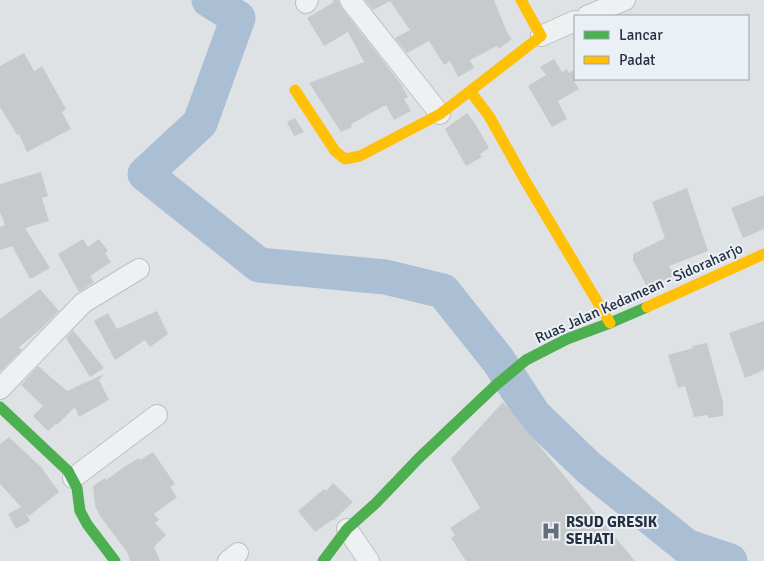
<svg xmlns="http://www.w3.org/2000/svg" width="764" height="561" font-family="Signika,sans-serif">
	<rect width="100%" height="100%" fill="#dfe2e5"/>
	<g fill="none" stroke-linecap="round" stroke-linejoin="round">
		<path stroke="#aabfd4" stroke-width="35" d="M209,0L238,18L200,123L145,174L259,265L385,277L443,291L498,360L534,415L589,468L686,546L730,561"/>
	</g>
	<path fill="#c7cacd" d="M332,0H338L341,7L401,84L408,97L404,99L411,111L394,120L386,105L351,124L352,127L341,132L309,83L364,62L348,32L324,46L307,18L334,2Z
		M365,0H494L507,32L512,39L499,49L497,46L470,60L474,68L458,77L450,61L444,65L429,41L407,53L395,38L410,30L390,1L373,10Z
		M24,53L34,71L42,66L66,109L62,112L71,129L27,152L19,134L17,135L0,107V66Z
		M554,59L562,72L567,69L569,73L575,69V83L579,89L558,101L567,119L552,127L528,86L546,75L540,67Z
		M467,113L476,125L489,148L480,154L482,157L466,166L445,129Z
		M295,118L304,132L294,136L287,122Z
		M41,172L48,196L42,198L49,221L25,228L50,268L30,279L12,246L0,250V227L5,225L0,212V184Z
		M687,188L708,251L669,266L675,276L648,289L633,260V254L665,238L652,202Z
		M764,195V229L743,238L731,208Z
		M83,239L88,247L99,239L108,251L105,253L111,262L90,276L94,282L79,292L58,254Z
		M40,289L59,311L41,329L19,347L22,350L0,372V319Z
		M157,311L168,334L150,347L145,340L115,360L94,321L108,313L117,329Z
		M764,321V370L745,378L729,333Z
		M73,330L104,368L90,377L66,338Z
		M707,343L723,402V416L708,418V415L694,417L685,386L678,388L668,355L693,348L692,346Z
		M38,366L67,391L104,374L99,380L109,400L79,417L75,407L57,425L56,424L48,431L33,416L43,406L21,385Z
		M503,402L635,561H466L451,538L455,535L450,528L480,508L451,459Z
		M9,437L44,470H43L59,492L29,516L25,511L30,521L16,529L8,514L21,507L0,484V444Z
		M153,452L175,484L170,487L177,497L154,514L159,520L155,523L166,535L154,547L160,561H130L127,552L100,516L95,506L93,486L105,478L106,480L124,467L139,458L140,460Z
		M333,483L353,502L333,521L332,520L315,532L298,511L324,489L326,491Z"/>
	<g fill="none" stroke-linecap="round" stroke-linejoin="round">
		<g stroke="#bdc0c3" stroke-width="22">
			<path id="street" d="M350,0L440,114
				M306,3L308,0
				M587,16L625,0
				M541,36L575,21
				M0,389L83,303L139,269
				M73,478L157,415
				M347,529L369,561
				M228,561L238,553"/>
		</g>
		<use href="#street" stroke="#eef0f2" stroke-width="20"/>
		<path stroke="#4caf50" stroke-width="11" d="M0,407L68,471L77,488L80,511L87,524L115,561
			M323,561L347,529L376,503L419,458L496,385L526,360L567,339L610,323L647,307"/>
		<path stroke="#ffc107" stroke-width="11" d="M521,0L541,36L470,91L489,116L526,182L610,323
			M295,90L335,151L345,159L360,156L440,114L470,91
			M647,307L764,254"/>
	</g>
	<defs>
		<g id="hospital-bare" transform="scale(1.5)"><path d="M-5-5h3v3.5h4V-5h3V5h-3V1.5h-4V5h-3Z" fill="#656e7a" stroke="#ebf0f6" stroke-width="2.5" paint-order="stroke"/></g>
	</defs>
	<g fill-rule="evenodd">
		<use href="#hospital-bare" x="551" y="531"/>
	</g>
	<g text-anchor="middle" stroke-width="4" stroke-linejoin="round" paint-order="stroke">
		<g font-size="15" fill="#242f40" stroke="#ebf0f6">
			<text transform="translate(639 293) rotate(-24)" y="5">Ruas Jalan Kedamean - Sidoraharjo</text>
		</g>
		<g font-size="15" font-weight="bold" fill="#242f40" stroke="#ebf0f6" text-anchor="start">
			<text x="566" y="527">RSUD GRESIK<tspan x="566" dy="17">SEHATI</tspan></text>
		</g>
	</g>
	<rect x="574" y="15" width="175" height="65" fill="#ebf0f6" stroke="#9ba3ad"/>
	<rect x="584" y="31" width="25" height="8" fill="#4caf50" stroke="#9ba3ad"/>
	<text x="619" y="40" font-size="15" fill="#242f40">Lancar</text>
	<rect x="584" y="56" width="25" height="8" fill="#ffc107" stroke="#9ba3ad"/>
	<text x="619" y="65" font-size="15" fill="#242f40">Padat</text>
</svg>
